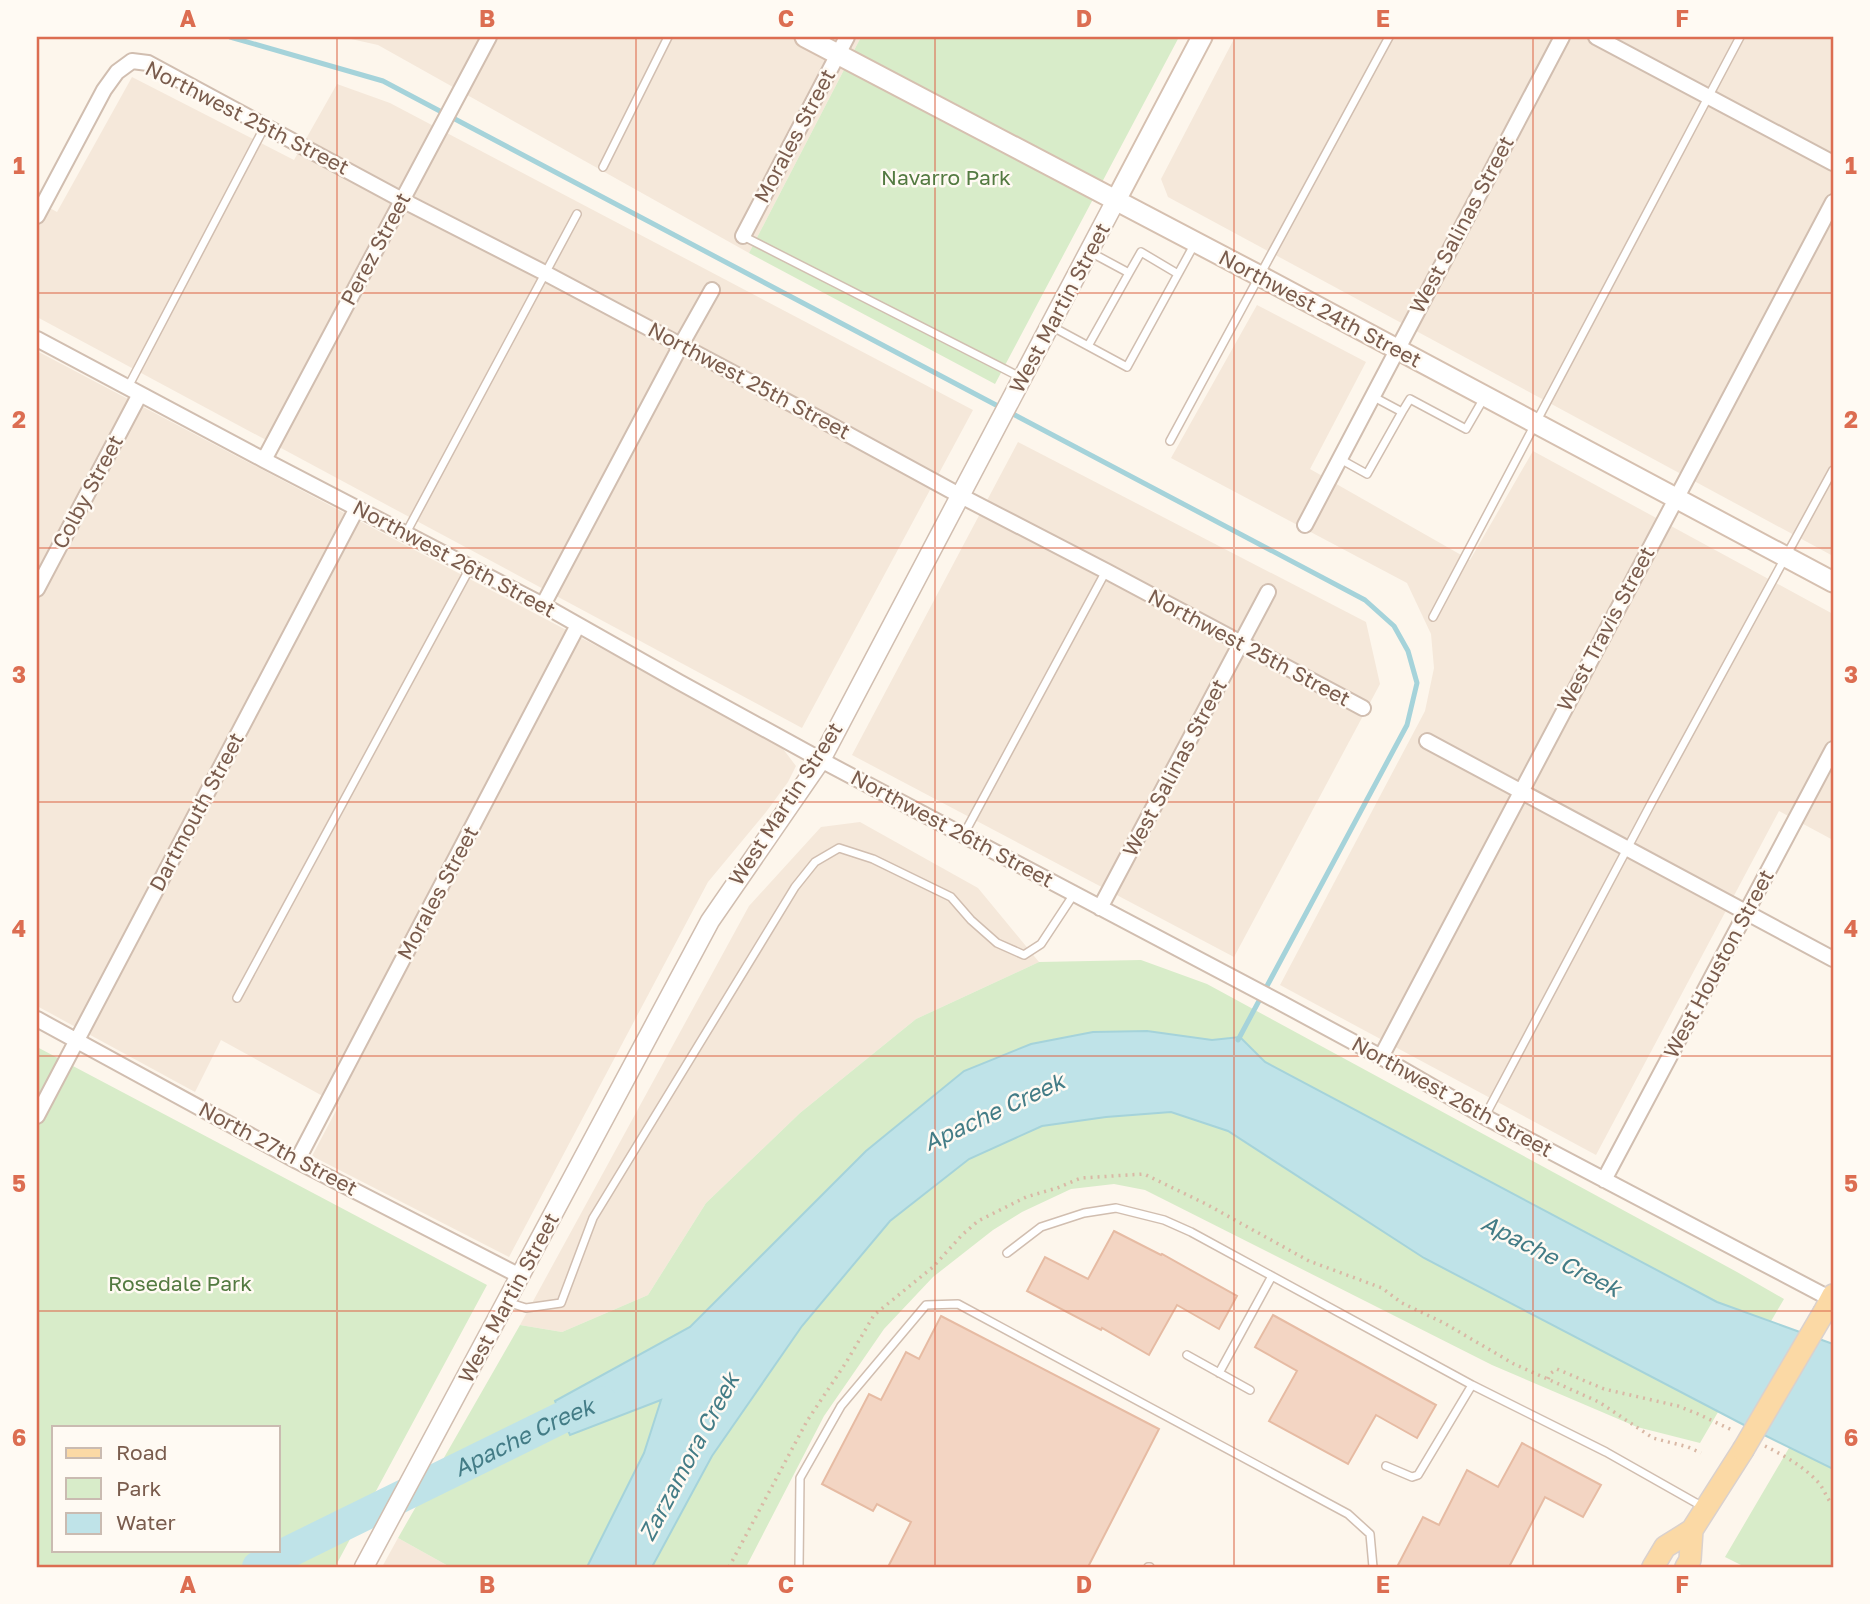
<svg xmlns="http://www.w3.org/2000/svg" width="1870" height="1604" font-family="'Golos Text',sans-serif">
	<rect width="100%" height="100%" fill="#fdf6ec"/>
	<path fill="#f5e8da" d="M342,37H861L749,253L378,45Z
		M1235,37H1833V556L1168,197L1161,179Z
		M132,77L294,160L337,84L390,103L973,410L802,728L37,317V201L57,212Z
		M1257,305L1366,362L1310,469L1470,560L1533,451L1833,614V840L1779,811L1596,1155L1280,985L1425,711L1434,668L1431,634L1407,583L1171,458Z
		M37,351L777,741L796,766L788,782L766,812L708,882L509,1257L312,1156L339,1105L221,1040L195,1092L37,1006Z
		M1018,442L1366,622L1380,684L1234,957L852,755Z
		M860,822L978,888L1039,962L916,1019L800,1113L706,1203L648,1295L562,1332L520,1325L749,906L821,827Z
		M398,1538L450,1567H382Z"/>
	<path fill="#d8ecc9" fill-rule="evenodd" d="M861,37H1179L995,384L749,253Z
		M1141,960L1207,984L1737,1272L1784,1299L1700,1443L1637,1427L1492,1365L1145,1190L1114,1184L1071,1189L1022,1212L993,1230L933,1277L884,1329L824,1416L746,1567H450L398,1538L520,1325L562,1332L648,1295L706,1203L800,1113L916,1019L1039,962Z
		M37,1047L487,1285L335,1567H37ZM54,1427H278V1550H54Z
		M1833,1373V1567H1745L1725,1557Z"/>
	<path fill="#bfe3e8" stroke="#a5d3da" stroke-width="2" d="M1147,1031L1212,1040L1240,1037L1265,1062L1717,1302L1833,1344V1469L1744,1425L1424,1258L1228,1131L1171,1112L1106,1117L1042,1126L969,1159L890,1221L802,1326L712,1456L652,1567H587L644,1453L661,1400L570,1435L555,1401L690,1327L866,1151L964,1071L1031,1044L1093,1032Z"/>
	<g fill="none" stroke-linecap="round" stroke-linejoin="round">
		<path stroke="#a5d3da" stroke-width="5" d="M230,37L383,81L1365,600L1394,626L1408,651L1417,683L1407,725L1238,1040"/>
		<path stroke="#bfe3e8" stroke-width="32" id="s1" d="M258,1567L563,1417L602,1402"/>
	</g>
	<path fill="#f3d5c3" stroke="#e6bba3" stroke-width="2" d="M1114,1231L1161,1255L1162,1254L1237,1296L1219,1329L1177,1305L1149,1355L1102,1328L1101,1330L1027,1291L1045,1257L1088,1279Z
		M1273,1315L1436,1405L1417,1438L1376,1415L1348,1464L1269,1421L1297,1371L1255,1347Z
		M941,1316L1159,1429L1088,1567H888L911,1522L877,1504L873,1511L822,1484L869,1394L881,1400L906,1352L919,1359Z
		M1522,1443L1601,1485L1583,1517L1545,1497L1509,1567H1397L1423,1517L1439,1525L1467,1470L1498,1487Z"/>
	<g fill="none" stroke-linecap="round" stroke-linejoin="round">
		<g stroke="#d1beb0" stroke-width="10">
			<path id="service" d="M603,167L668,37
				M743,236L1022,378
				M1090,252L1129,273L1141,252L1178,274
				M1051,326L1127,367L1194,245
				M1088,346L1129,273
				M128,387L265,126
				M1402,412L1410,399L1466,429L1484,398
				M1170,441L1389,37
				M1340,459L1367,474L1402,412L1372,396
				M406,533L577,214
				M1433,617L1740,37
				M964,834L1106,571
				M237,998L471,566
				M1485,1116L1654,798L1833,470
				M1007,1253L1041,1227L1084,1213L1116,1208L1164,1220L1191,1232L1472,1385L1606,1452L1705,1508
				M507,1302L526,1308L561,1303L593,1218L795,887L815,862L839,848L873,859L951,897L971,920L997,943L1024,955L1041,944L1074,894
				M1187,1355L1250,1390
				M1219,1373L1272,1276
				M1386,1466L1412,1477L1418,1475L1472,1385
				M799,1567L800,1478L841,1406L926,1305L958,1304L1348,1514L1370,1534L1373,1567
				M1148,1567H1150"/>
		</g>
		<g stroke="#d1beb0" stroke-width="18">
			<path id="minor" d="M1596,37L1833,163
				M37,216L104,90L117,72L132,61L148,63L402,200L545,273L816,417L959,495L1106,571L1363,708
				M743,236L847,37
				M37,339L264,460L543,605L679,682L821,760L1281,1003L1381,1057L1485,1117L1831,1299
				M264,460L489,37
				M1305,525L1562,37
				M37,589L140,394
				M543,605L681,345L712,290
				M1427,741L1833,959
				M1100,908L1268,592
				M37,1019L297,1161L520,1276
				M1381,1057L1833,202
				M37,1116L357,508
				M297,1161L578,625
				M1604,1180L1833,749"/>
		</g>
		<g stroke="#d1beb0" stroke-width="21">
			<path id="tertiary" d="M364,1567L710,921L821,760L1116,200"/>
		</g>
		<g stroke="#d6c0b0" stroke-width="23">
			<path id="secondary" d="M805,37L1260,276L1833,582
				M1116,200L1202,37"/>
		</g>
		<g stroke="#dad1cd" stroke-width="24">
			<path id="primary" d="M1824,1312L1833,1295
				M1653,1567L1665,1547L1692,1530L1743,1450
				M1686,1567L1690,1560L1692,1530"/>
		</g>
		<path stroke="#d9b8a5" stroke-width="3.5" stroke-dasharray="2 5" stroke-linecap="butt" d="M1548,1379L1551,1373L1557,1369L1604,1389L1678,1406L1698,1414L1732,1430
			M1765,1446C1783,1455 1803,1466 1817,1481C1824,1488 1826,1498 1833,1505
			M729,1567L807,1421L847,1361L874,1315L933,1267L962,1235L978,1221L1026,1197L1057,1188L1081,1178L1144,1174L1206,1204L1309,1261L1382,1288L1402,1303L1444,1323L1514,1364L1599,1402L1653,1438L1688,1447L1701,1453"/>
		<use href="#service" stroke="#fff" stroke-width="7"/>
		<use href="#minor" stroke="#fff" stroke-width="14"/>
		<use href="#tertiary" stroke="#fff" stroke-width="18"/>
		<use href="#secondary" stroke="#fff" stroke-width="19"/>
		<use href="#primary" stroke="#fbd9a5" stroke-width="21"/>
		<g stroke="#dad1cd" stroke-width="24" stroke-linecap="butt">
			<path id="primary-bridge" d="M1743,1450L1824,1312"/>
		</g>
		<use href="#primary-bridge" stroke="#fbd9a5" stroke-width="21"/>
	</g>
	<path fill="none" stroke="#dc6d51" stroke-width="2" stroke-opacity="0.55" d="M337,37V1567M636,37V1567M935,37V1567M1234,37V1567M1533,37V1567M37,293H1833M37,548H1833M37,802H1833M37,1056H1833M37,1311H1833"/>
	<g text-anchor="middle" stroke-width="5" stroke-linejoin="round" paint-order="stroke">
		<g font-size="21" fill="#7a5c4d" stroke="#fffaf3">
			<text transform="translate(247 118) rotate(27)" y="7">Northwest 25th Street</text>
			<text transform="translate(795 136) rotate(-62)" y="7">Morales Street</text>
			<text transform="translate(1462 225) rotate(-62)" y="7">West Salinas Street</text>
			<text transform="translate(376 249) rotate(-62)" y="7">Perez Street</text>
			<text transform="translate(1060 308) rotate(-62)" y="7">West Martin Street</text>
			<text transform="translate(1320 309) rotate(28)" y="7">Northwest 24th Street</text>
			<text transform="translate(749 381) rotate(28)" y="7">Northwest 25th Street</text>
			<text transform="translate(88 492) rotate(-62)" y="7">Colby Street</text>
			<text transform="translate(454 559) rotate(28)" y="7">Northwest 26th Street</text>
			<text transform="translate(1606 629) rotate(-62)" y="7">West Travis Street</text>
			<text transform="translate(1249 648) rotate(28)" y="7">Northwest 25th Street</text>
			<text transform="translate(1175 768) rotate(-62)" y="7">West Salinas Street</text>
			<text transform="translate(786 804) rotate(-57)" y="7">West Martin Street</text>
			<text transform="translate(197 812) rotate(-62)" y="7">Dartmouth Street</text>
			<text transform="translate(952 829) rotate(28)" y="7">Northwest 26th Street</text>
			<text transform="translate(438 893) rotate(-62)" y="7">Morales Street</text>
			<text transform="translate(1719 964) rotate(-62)" y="7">West Houston Street</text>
			<text transform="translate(1452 1097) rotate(29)" y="7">Northwest 26th Street</text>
			<text transform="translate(278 1149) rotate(28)" y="7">North 27th Street</text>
			<text transform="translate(509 1298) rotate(-62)" y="7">West Martin Street</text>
		</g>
		<g font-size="21" fill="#537a41" stroke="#fffaf3">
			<text x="946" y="185">Navarro Park</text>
			<text x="180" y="1291">Rosedale Park</text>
		</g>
		<g font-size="23" font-style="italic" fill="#437c86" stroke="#fffaf3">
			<text transform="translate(994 1112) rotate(-25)" y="8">Apache Creek</text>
			<text transform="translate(1551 1256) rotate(27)" y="8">Apache Creek</text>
			<text dy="8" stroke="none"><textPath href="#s1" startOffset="296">Apache Creek</textPath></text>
			<text transform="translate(689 1457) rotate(-62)" y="8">Zarzamora Creek</text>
		</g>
	</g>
	<rect width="1870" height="1604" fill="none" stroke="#fffaf3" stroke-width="77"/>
	<rect x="52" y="1426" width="228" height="126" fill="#fffaf3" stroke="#cabbb1" stroke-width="2"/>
	<rect x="66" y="1448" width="35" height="10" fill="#fbd9a5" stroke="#cabbb1" stroke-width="2"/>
	<text x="116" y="1460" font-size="21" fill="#7a5c4d">Road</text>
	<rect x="66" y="1478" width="35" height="21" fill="#d8ecc9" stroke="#cabbb1" stroke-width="2"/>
	<text x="116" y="1496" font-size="21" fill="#7a5c4d">Park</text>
	<rect x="66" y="1513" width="35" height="21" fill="#bfe3e8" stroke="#cabbb1" stroke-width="2"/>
	<text x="116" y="1530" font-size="21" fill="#7a5c4d">Water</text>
	<rect x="38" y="38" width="1794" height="1528" fill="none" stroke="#dc6d51" stroke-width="2.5"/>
	<g font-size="23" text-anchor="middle" font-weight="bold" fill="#dc6d51">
		<text x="188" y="27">A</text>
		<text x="487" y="27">B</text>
		<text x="786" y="27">C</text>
		<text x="1084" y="27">D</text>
		<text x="1383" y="27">E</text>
		<text x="1682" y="27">F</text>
		<text x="19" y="174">1</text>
		<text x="1851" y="174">1</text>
		<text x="19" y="428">2</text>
		<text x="1851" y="428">2</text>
		<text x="19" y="683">3</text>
		<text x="1851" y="683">3</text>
		<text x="19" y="937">4</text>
		<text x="1851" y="937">4</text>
		<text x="19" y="1192">5</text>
		<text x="1851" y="1192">5</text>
		<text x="19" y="1446">6</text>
		<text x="1851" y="1446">6</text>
		<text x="188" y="1593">A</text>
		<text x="487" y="1593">B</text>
		<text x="786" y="1593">C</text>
		<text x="1084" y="1593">D</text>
		<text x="1383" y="1593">E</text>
		<text x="1682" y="1593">F</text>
	</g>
</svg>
